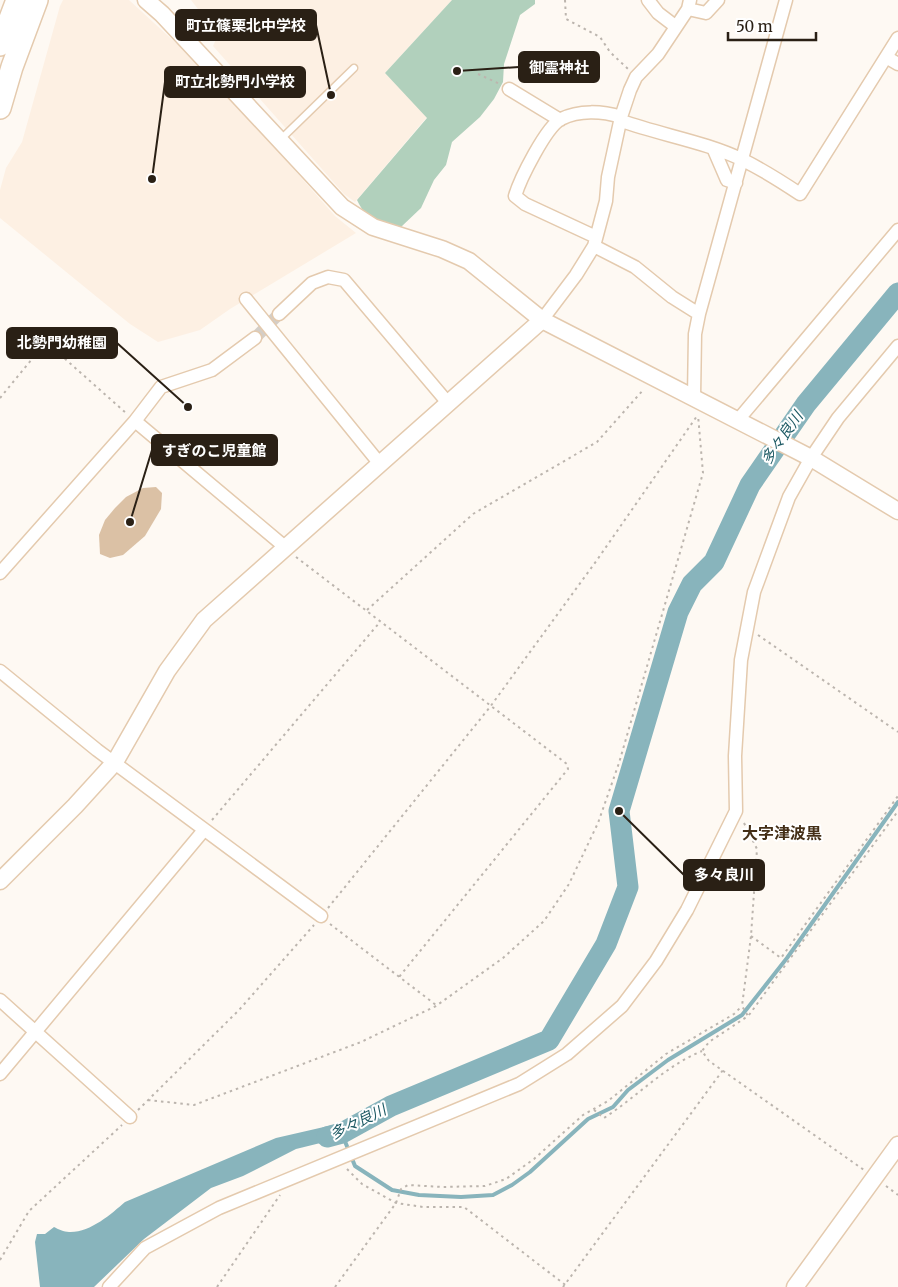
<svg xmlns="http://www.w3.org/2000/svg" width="898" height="1287" font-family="Merriweather,'Noto Sans JP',serif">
	<rect width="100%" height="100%" fill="#fef9f3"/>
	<path fill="#fdf0e3" d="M63,0H129L178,45L267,139L335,216L356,233L230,309L200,330L158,342L130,324L0,218V190L6,168L22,142L60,6Z
		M191,0H452L385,73L427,117L355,202L344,194L213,46L218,35Z"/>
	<path fill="#b1d0bc" d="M452,0H535V4L520,15L504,64L503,82L494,99L480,117L452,142L446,165L434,180L421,208L401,227C378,223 367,221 357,200L427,118L385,73Z"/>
	<path fill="#88b4bc" d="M350,1121L357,1134L296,1149L243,1176L211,1188L144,1239L94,1287H40L35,1242L37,1234H45L54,1227C58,1229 64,1232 69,1232C90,1233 111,1214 125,1202L276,1138Z"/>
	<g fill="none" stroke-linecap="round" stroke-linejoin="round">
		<path stroke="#88b4bc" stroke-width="4" d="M342,1134L355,1166L392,1190L419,1195L461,1197L493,1195L512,1185L530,1172L588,1119L613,1107L628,1090L668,1060L742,1015L787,958L898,802"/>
		<path stroke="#88b4bc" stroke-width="21" d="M327,1137L342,1133L391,1106L549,1040L606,944L628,887L619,811L678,612L692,584L714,562L750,485L806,404L898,293"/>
	</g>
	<path fill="#dbc1a5" d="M156,487L162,493L161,509L145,536L123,555L110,558L100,554L99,535L105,520L115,508L126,497L143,488Z"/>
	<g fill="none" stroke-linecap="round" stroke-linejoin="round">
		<path stroke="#d4cec7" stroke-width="12" stroke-dasharray="12 6" stroke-linecap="butt" d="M255,338L279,314"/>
		<g stroke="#e4caae" stroke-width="9">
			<path id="service" d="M280,140L354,68"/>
		</g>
		<g stroke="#e4caae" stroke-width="15">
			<path id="minor" d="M648,0L658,13L675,26
				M688,9L706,13L718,0
				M886,57L898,64
				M509,89L560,120
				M622,121C661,135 706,142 743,160C763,170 782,182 800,194L898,38
				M714,150L727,180L736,183
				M596,237L525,204L515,196C520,179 546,127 561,119C579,110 602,111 621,117
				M594,246L635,267L672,297L699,314
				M246,299L380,464
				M279,314L312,283L328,277L344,280L448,403
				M542,320L576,275L594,246L606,201L608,177L621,117L630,90L636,77L658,54L688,9L690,0
				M694,397L695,334L699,314L786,0
				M738,420L898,230
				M135,421L161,387L212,370L255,338
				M0,573L135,421L285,547
				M0,671L97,750L321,916
				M0,1000L130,1117
				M0,1074L204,830
				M109,1287L145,1248L219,1208L519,1084L567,1054L622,1006L656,961L687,910L736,811L735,756L741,660L754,592L789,497L811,458L838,418L898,346"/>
		</g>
		<g stroke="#e4caae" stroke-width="19">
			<path id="tertiary" d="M146,0L162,14L342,207L373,227L442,249L469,261L542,320L811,458L898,511
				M0,881L75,806L115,762L167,671L204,620L542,320
				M795,1287L898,1145"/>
		</g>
		<g stroke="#e4caae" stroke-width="24">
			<path id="trunk" d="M0,45L17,0
				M0,108L12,67L37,0"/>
		</g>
		<path stroke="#bcb5ae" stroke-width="2" stroke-dasharray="2.5 4" stroke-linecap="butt" d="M565,0L566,19L600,37L610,52L628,69
			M478,74L500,84
			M0,398L46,342L126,413
			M296,557L567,764L568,769L399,977
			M367,610L473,514L597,442L644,389
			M758,635L898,732
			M212,820L380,622
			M744,823L757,849L751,936L742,1006L748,1016L709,1042L702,1051L709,1061L864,1170
			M328,908L490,707L597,560L697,416
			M330,924L436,1005
			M751,936L781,958L898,796
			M749,1015L898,811
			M148,1100L194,1105L361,1042L436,1006L503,958L544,921L569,884L598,823L619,763L703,473L698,415
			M138,1110L239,1010L314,925
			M594,1110L604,1118C638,1096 665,1066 702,1051
			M347,1169L362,1184L396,1203L423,1207H464L568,1287
			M886,1186L898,1195
			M0,1260L29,1211L122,1125
			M217,1287L280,1195
			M335,1287L396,1203L401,1189L408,1185L442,1187L485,1186L506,1179L534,1159L583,1115L608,1101L666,1054L734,1014L742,1006
			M563,1287L723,1070"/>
		<use href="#service" stroke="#fff" stroke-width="6"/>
		<use href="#minor" stroke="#fff" stroke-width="12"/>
		<use href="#tertiary" stroke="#fff" stroke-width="16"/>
		<use href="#trunk" stroke="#fff" stroke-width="21"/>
	</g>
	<g text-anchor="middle" stroke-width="4" stroke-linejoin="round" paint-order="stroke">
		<g font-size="15" font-style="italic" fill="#1f5b65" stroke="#fff">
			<text transform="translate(782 438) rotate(-55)" y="5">多々良川</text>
			<text transform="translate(358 1122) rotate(-26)" y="5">多々良川</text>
		</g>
		<g font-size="16" font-weight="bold" fill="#442f17" stroke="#fff">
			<text x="782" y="839">大字津波黒</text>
		</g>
	</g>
	<path fill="none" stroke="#2a2015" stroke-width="2" d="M331 95L316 25M457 71L519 67M152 179L165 82M188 407L117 343M130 522L152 450M619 811L684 875"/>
	<g fill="#2a2015" stroke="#fff" stroke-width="2">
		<circle cx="331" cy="95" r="5"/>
		<circle cx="457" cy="71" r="5"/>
		<circle cx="152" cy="179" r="5"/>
		<circle cx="188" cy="407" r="5"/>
		<circle cx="130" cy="522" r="5"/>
		<circle cx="619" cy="811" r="5"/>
	</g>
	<g fill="#2a2015" stroke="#2a2015" stroke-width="2">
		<rect x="176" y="10" width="140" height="30" rx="5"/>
		<rect x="519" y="52" width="80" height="30" rx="5"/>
		<rect x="165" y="67" width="140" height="30" rx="5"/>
		<rect x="7" y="328" width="110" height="30" rx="5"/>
		<rect x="152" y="435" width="125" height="30" rx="5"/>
		<rect x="684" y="860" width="80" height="30" rx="5"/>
	</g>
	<g font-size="15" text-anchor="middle" font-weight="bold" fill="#fff">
		<text x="246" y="31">町立篠栗北中学校</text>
		<text x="559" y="73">御霊神社</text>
		<text x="235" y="87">町立北勢門小学校</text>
		<text x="62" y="348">北勢門幼稚園</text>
		<text x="214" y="456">すぎのこ児童館</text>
		<text x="724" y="880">多々良川</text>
	</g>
	<path d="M728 32v8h88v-8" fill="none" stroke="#2a2015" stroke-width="2.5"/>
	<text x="736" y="32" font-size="15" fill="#2a2015" stroke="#ffffff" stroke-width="4" paint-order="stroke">50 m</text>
</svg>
